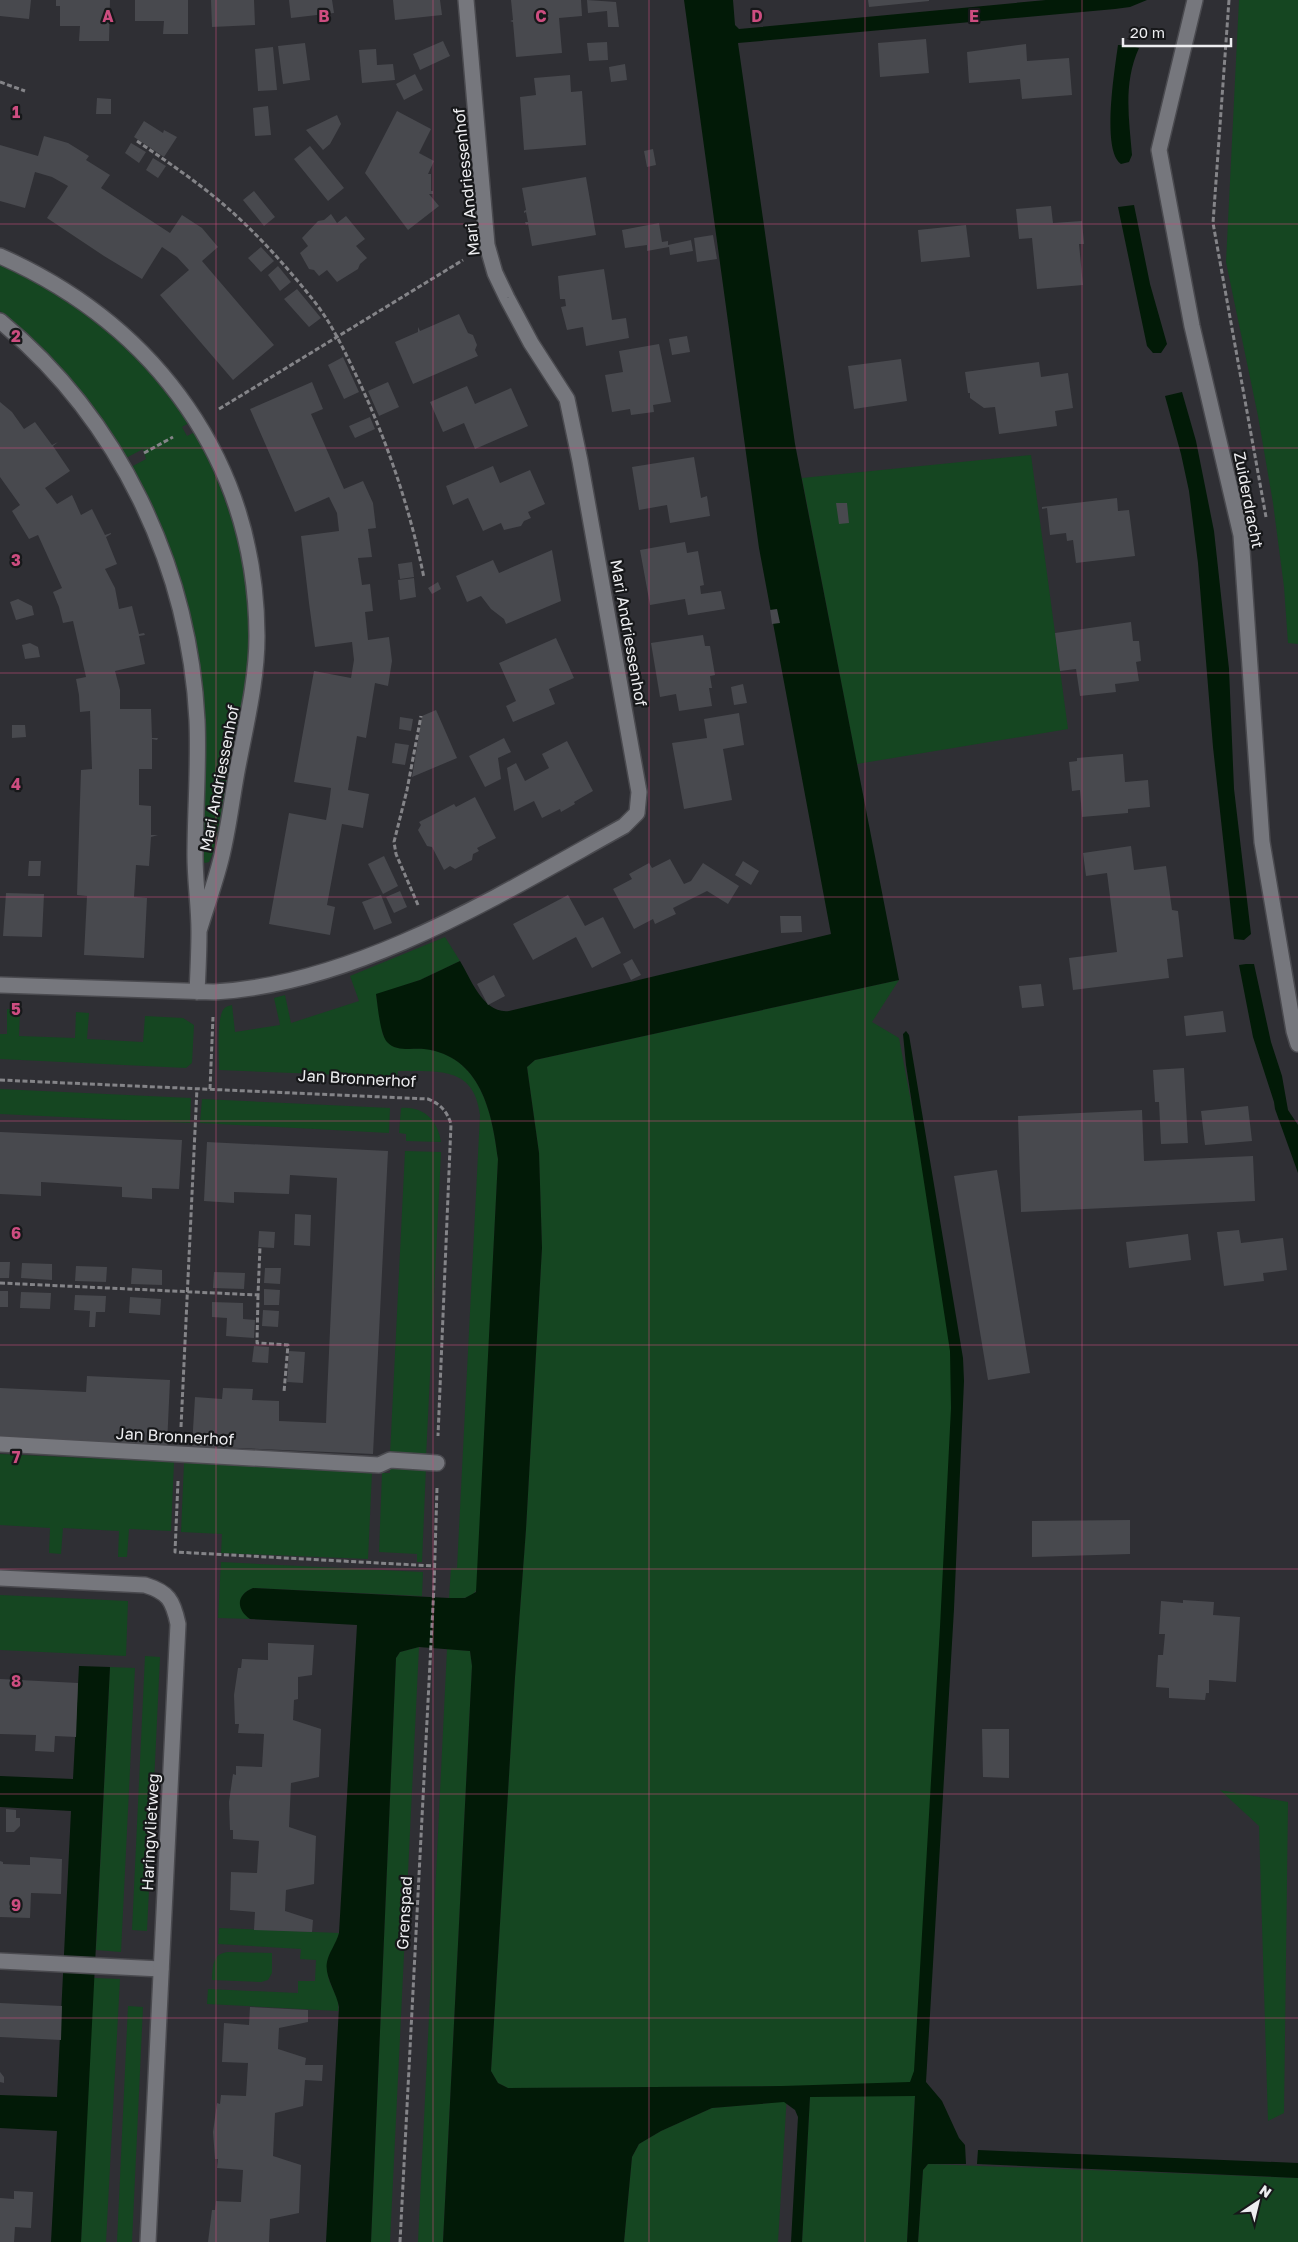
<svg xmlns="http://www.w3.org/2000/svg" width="1298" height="2242" font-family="'Golos Text',sans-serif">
	<rect width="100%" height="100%" fill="#2f2f34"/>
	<path fill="#154621" d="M1239,0H1298V644L1288,643L1284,587L1273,503L1258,416L1226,262Z
		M0,264C13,270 27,275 39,282C99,316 151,365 189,423L182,427L187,436L195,432C230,501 255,576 250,655C245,722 226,788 213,853L209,862L205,863L202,860C203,810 208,759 204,709C198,619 172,547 131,467L146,459L143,449L126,458L96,413L60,368L0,311Z
		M1031,455L1068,729L857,764L802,478Z
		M445,937L460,961L420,980L376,995L383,1035L394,1047C407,1049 420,1047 433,1050C482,1062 493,1116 498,1159L477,1589C471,1600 460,1598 449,1598L451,1568H457L480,1115C474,1065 437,1072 398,1071L397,1077L219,1070C219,1054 217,1025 222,1012C224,1007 228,1006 232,1005L235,1032L280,1025L274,998L285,995L291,1023L359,1001L350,976Z
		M899,980L872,1022L899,1038L937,1240L951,1338L954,1408L943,1667L916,2092L787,2094L778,2242H624L632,2157L639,2144L661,2131L712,2108L770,2103L782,2086L508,2088L498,2083L491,2071L515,1677L526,1529L542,1248L539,1153L527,1067L535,1060Z
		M7,1009L20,1010L19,1036L75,1038L76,1012L89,1013L87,1039L143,1042L145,1016L183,1018L194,1025L192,1063L186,1068L0,1059V1034H7Z
		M0,1089L191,1098L190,1123L0,1114Z
		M202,1099L390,1108L389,1133L200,1123Z
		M401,1108C424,1106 438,1121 441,1142L406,1141V1134L399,1133Z
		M405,1151L441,1152L426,1457L390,1455Z
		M0,1454L174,1462L171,1531L129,1529L127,1557H118L119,1531L63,1528L61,1554L49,1553L50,1528L0,1525Z
		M184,1463L372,1472L368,1559L221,1553L222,1534L181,1532Z
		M390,1465L426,1467L422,1562H417V1554L379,1552L382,1473H390Z
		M221,1562L423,1572L422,1596L253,1588C236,1595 237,1609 250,1619L218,1618Z
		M0,1595L128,1601L126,1656L0,1650Z
		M419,1647L390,2242H371L396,1658L400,1652Z
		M447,1649L470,1651L472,1666L443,2242H418Z
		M145,1656L160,1657L147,1931L132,1930Z
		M110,1667L135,1668L121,1952L96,1950Z
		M1220,1790L1288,1802L1284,2113L1268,2121L1259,1826Z
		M219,1928L339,1933C335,1949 324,1963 329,1980C333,1991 340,1998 338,2011L207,2004L208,1989L298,1993V1981H315L316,1960L300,1959L301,1949L218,1944Z
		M229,1952L272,1953V1973L268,1980L261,1982L212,1980C213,1966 212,1953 229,1952Z
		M93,1978L120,1979L106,2242H81Z
		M128,2006L143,2007L132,2242H117Z
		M810,2096H915L907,2242H802Z
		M928,2164L1298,2178V2242H918L923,2170Z"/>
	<path fill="#021a07" d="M684,0H733L735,25L739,29L1046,0H1147L1130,7L1115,9L738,43L795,444L899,980L535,1060L527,1067L539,1153L542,1248L526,1529L515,1677L491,2071L498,2083L508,2088L782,2086L910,2082L914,2071L940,1627L951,1408L950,1351L906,1065L903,1034L906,1031L909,1035L963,1358L964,1381L954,1609L926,2082L942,2101L959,2138L965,2145L966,2164H928L923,2170L918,2242H907L915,2096L810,2097L802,2242H791L798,2117L795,2110L784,2102L712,2108L661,2131L639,2144L632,2157L624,2242H443L472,1666L470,1651L419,1647L400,1652L396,1658L371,2242H326L339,2007C337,1993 324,1976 327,1962C329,1952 336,1944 339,1933L357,1625L250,1619C236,1609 236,1595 253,1588L449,1598H465L476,1592L498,1159C492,1112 481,1056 424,1049C412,1048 396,1052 387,1042C380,1034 378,1007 376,994L420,980L460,961C471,979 483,1014 509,1011L831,934L759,548Z
		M1118,45H1127L1139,48C1123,83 1129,119 1132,155L1129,162L1121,164C1101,151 1115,68 1118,45Z
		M1134,205L1150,284L1167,344L1161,353H1153L1147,346L1118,207Z
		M1182,392L1196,441L1214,531L1229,669L1234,789L1251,934L1244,940L1234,939L1213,747L1198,563L1189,491L1181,454L1165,396Z
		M1246,964H1254L1271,1042L1282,1076L1288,1110L1298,1125V1173L1275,1109L1274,1102L1253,1037L1239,965Z
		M79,1666L110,1667L81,2242H51L57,2131L0,2128V2095L57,2097L71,1811L0,1807V1776L73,1779Z
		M978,2150L1298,2163V2178L977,2164Z"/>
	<path fill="#48494e" d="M0,0H31L29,19L0,16Z
		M56,0H110L109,41H79L80,26H60V6H56Z
		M135,0H188V34H163L164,21H135Z
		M211,0H254L255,25L212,27Z
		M289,0H332L334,13L291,18Z
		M393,0H440L442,15L395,20Z
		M511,0H581L582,16L559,18L562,53L516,57L513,22L510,21L513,20Z
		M587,0L616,2L619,27H608L607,11L588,13Z
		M868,0H929V1L869,7Z
		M926,39L929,73L880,77L878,43Z
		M443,41L450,56L420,70L413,54Z
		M607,42L608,60L589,61L587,43Z
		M305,43L310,80L283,84L278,46Z
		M1026,44L1027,61L1069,58L1072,95L1022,99L1020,79L969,83L967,52Z
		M273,47L277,90L258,91L255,49Z
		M376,49L377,65L393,64L395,80L362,83L359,50Z
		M625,64L627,80L611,82L609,67Z
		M415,74L423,90L404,100L396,84Z
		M570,75L571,92L582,91L586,145L524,150L520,97L536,95L534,78Z
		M97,98L111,99V114H96Z
		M268,106L271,135L255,136L253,108Z
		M397,111L431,129L419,153L434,161L428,174H431V191H433V194H429L439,206L408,230L365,173Z
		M337,115L341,124L330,144L323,150L306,130Z
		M144,121L163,133L164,130L177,137L164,157L134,137Z
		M44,136L68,143L89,156L86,160L110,175L101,188L170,233L182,215L202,228L218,247L202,261L274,345L233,380L160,295L189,270L177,257L162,247L142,279L104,256L47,218L68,186L52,177L35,172L25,208L0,201V145L38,156Z
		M131,143L146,152L139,163L125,153Z
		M310,146L344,188L328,201L294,159Z
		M653,149L656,165L647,167L644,151Z
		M153,158L166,166L158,178L146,170Z
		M586,177L596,235L532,246L528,224L526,225L525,222H528L526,212L524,213V211L526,210L522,188Z
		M254,191L275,217L264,226L243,200Z
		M1051,206L1053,223L1082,221L1084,244H1079L1083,285L1037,289L1032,238L1019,239L1016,209Z
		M331,214L337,223L346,216L365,239L356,246L367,258L360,264L358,269L337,282L327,270L319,276L314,270L309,269L300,253L308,246L302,238L318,221L324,220Z
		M659,223L662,242L668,241V245L691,240L693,251L670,255L669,247L647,251V245L625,248L622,230Z
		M966,225L970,257L921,262L918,230Z
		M713,235L717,259L697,262L694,238Z
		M261,247L274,261L261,272L248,258Z
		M278,266L291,282L280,291L268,275Z
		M604,269L612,320L626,318L629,338L586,346L583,327L567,330L561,307L566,306L565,299H560L558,276Z
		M297,289L321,318L309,327L284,299Z
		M459,314L468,333L473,335L477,345L475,350L478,356L413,384L395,342L418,332V327L420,331Z
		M687,336L690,352L672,355L669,339Z
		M659,344L671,402L653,405L654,412L631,415L630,409L612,412L605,375L623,372L619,351Z
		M343,357L359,392L344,399L328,365Z
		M901,359L907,401L854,409L848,366Z
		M1039,362L1041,377L1068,373L1073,408L1055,411L1057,426L999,434L995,407L984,408L970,398V393H968L965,372Z
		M312,382L323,409L311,414L344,489L363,481L373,503L376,528L368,529L372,557L358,558L362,585L370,584L373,611L365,612L368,640L389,637L392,661L388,686L375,683L366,738L357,736L348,790L369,794L363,828L342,824L327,905L335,907L330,935L269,924L289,813L326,820L329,804L331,788L294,782L314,671L351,678L354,660L352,642L315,647L309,603L301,536L339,531L337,513L329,497L295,512L250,409Z
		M388,382L399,407L379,416L368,391Z
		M467,386L475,404L511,388L528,426L475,449L464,423L443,432L430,402Z
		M0,402L12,412L24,429L35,422L52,445L58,442L53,446L70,471L45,488L57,504L72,495L81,515L92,509L105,535L111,533V534L106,537L117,564L105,569L115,588L119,609L132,606L139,634L144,633L145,635L139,636L145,664L115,671L120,690V709H151L152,738H158L157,740L152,739V769H139V805L151,806V835H158L151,837L149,866L136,865L134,897L147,898L144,958L84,955L87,896L77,895L81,770L92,769L90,711L80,712L79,695L76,679L86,677L73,621L63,623L59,607L53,592L62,588L38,535L29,539L12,511L20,505L0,477Z
		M370,417L375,429L355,438L349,426Z
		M694,457L701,498L707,496L710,516L670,523L667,505L639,510L632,467Z
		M493,466L500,483L530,470L545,504L528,512L531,518L524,521L521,526L504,530L501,523L483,531L468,498L453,505L446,486Z
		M1117,498L1118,511L1129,510L1135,556L1076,563L1073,540L1067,541L1066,533L1050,535L1047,508L1042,509V507Z
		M836,503H847L849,523L839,524Z
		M685,542L687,553L698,551L704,585L700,586L701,594L721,591L725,609L688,615L685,599L650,605L640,550Z
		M552,550L561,601L506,624L504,619L491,609L481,596L467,602L456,576L493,560L499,573Z
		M412,562L414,577L400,579L398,564Z
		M414,578L416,597L400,600L398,580Z
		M438,582L441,589L432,594L428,588Z
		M18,599L32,606L34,615L16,620L10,602Z
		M777,609L780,623L772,624L770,610Z
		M1131,622L1133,641H1139L1141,661L1136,662L1139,681L1115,684L1116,692L1080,696L1076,669L1060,671L1055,633Z
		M703,635L705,646H710L715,675L710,676L712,688H709L712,706L679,711L676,694L660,697L651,643Z
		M556,638L574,678L549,689L555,704L513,722L506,706L516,701L499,663Z
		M30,643L38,647L40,657L25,659L22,645Z
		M743,684L747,703L734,705L731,687Z
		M436,710L457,758L412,777L422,716Z
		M739,713L744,745L723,749L732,800L684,809L672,743L707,738L704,719Z
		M400,717L413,719L411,731L399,729Z
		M12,725H25L26,737L12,738Z
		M504,738L511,752L498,758L501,779L485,787L469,756Z
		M567,741L593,791L574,802L575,804L561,812L560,809L542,818L534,801L514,811L507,768L516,763L525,781L549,768L542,754Z
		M395,743L409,745L405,765L392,763Z
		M1123,754L1125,782L1148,780L1150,807L1128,809V813L1082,817L1080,790L1072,791L1069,762L1077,761V758Z
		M475,797L496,838L477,848L479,851L473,854L472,860L455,869L450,866L444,870L432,847L427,846L418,830L421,825L419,822L454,804L456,807Z
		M1131,846L1134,870L1166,866L1172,910L1178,911L1183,957L1167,959L1169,978L1073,990L1069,958L1117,952L1107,873L1086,876L1083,853Z
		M384,856L398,886L383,894L368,864Z
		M670,859L684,884L691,881L703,863L739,886L728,904L707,891L673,908L676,914L655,924L653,919L634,929L613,889L632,879L629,874L649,863L652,868Z
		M29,861H41L40,876H28Z
		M743,861L759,871L751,885L735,875Z
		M400,891L407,907L394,913L386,897Z
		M6,893L44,894L42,937L3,936Z
		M381,895L392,923L374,930L362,902Z
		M568,895L585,926L603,917L621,953L592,968L576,937L533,960L513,924Z
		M780,916H801L802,932L781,933Z
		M632,959L641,975L631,980L623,964Z
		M494,975L505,996L488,1005L477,984Z
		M1041,984L1044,1006L1022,1008L1019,986Z
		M1223,1011L1226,1032L1186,1036L1184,1016Z
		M1184,1068L1188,1143L1161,1144L1159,1102H1155L1153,1070Z
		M1248,1106L1252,1141L1205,1145L1201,1111Z
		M1142,1110L1144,1161L1253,1156L1255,1201L1021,1212L1018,1116Z
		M0,1132L182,1140L179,1189L152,1188V1199L122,1197V1187L41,1182V1196L0,1194Z
		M207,1142L388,1151L373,1454L192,1446L195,1397L222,1399L223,1388L253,1389L252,1400L279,1401V1421L326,1423L327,1396L337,1178L290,1175L289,1194L234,1192V1203L204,1201Z
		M997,1170L1030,1373L988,1380L954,1176Z
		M295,1214L311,1215L310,1246L294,1245Z
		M1239,1230L1241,1243L1283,1238L1287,1270L1263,1273L1264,1281L1224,1286L1217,1232Z
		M259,1231L275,1232L274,1248L258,1247Z
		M1188,1234L1191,1260L1129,1268L1126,1242Z
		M0,1262H10L9,1278H0Z
		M22,1263L52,1264V1280L21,1278Z
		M76,1266L107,1267L106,1282L75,1281Z
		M132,1268L162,1270V1285L131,1284Z
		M265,1268H281L280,1284L264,1283Z
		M214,1272L245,1273L244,1289L213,1288Z
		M264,1289L280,1290L279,1305H264Z
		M0,1291H8V1307H0Z
		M21,1292L51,1293L50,1309L20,1308Z
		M75,1295L106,1296L105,1312H96L95,1327H89L90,1311L74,1310Z
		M130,1297L161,1299L160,1315L129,1313Z
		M212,1302L243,1303V1319L255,1320L254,1338L226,1336L227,1318L212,1317Z
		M263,1310L279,1311L278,1327L262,1326Z
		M254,1346L269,1347L268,1363L252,1362Z
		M289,1351L305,1352L303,1383L287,1382Z
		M87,1376L170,1380L167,1445L0,1436V1388L86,1392Z
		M1130,1520V1554L1032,1557V1521Z
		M1183,1600L1214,1602L1213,1615L1240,1617L1236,1682L1209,1680V1693H1206L1205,1700L1169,1698V1688L1156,1687L1158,1655H1163L1165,1634H1159L1161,1601L1183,1603Z
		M268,1643L314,1645L312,1675L298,1677V1699L294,1700L293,1720L321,1729L319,1777L291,1783L289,1827L316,1836L314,1884L286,1890L285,1911L313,1920L312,1932L254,1930L255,1912L230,1910L231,1872L257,1873L259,1841L233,1839V1830H230L229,1802L233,1774L236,1775V1766L262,1767L264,1734L238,1733L239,1724H235L234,1695L238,1668H241L242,1659L268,1660Z
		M0,1679L78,1683L76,1737L55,1736L54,1752L35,1751L36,1735L0,1734Z
		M982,1729H1009V1778L983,1777Z
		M6,1809L16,1810V1818H20V1826L14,1832H6Z
		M30,1857L62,1859L61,1894L31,1893L30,1918L0,1917V1861L3,1862V1864L30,1865Z
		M0,2003L62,2006L61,2040L0,2037Z
		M250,2007L308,2010V2022L279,2028L278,2049L306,2058L305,2065H323L322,2081L305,2080L303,2106L275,2113L273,2156L301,2165L299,2213L270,2219L269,2242H208L212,2210H215L216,2201L241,2202L243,2170L217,2168L218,2159H215L213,2132L217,2103L220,2104L221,2095L246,2096L248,2063L222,2062L224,2023L249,2025Z
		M0,2072L4,2077V2083L0,2082Z
		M14,2191L33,2192L31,2228L15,2227L14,2242H0V2198L14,2199Z"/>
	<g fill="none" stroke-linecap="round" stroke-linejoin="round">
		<g stroke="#4a4a4f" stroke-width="18">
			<path id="street" d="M0,256C157,326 256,462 257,636C257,678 247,720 239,761C232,795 229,830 220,863C214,886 206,908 199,931
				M0,321C119,419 189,566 197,720C199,765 195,810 195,856C195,881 199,906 199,931C199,952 198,972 197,992
				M0,985L214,992C357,984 501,894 624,826L637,813L639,792L580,461L567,399L531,343L507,298L495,273L487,245L466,0
				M0,1444L379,1465L390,1460L437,1463
				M0,1961L161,1969"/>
		</g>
		<g stroke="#4a4a4f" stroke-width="18">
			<path id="secondary" d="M1195,0L1159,150L1192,326L1241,535L1262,842L1294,1031L1298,1044
				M0,1578L145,1585C168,1592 173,1600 178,1624L148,2242"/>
		</g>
		<path stroke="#848488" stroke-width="3" stroke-dasharray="5 2.5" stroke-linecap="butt" d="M1229,0L1213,223L1266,517
			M0,82L25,91
			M137,141C166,161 196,181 223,204C256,232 287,267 314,301C332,324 344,350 357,377C387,441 410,508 424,578
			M219,409L463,260
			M144,453L173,437
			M418,905L396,854L394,842L407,790L421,716
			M0,1080L428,1099C440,1104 447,1111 451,1124L438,1436
			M210,1089L213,1017
			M0,1283L258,1295L260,1247
			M258,1295L257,1343L288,1345L284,1392
			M181,1427L197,1088
			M178,1481L175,1552L434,1566
			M400,2242L434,1586L437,1488"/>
		<use href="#street" stroke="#76777d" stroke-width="15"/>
		<use href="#secondary" stroke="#76777d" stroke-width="15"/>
	</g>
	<path fill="none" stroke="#cd4d80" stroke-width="1" stroke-opacity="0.55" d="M216,0V2242M433,0V2242M649,0V2242M865,0V2242M1082,0V2242M0,224H1298M0,448H1298M0,673H1298M0,897H1298M0,1121H1298M0,1345H1298M0,1569H1298M0,1794H1298M0,2018H1298"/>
	<g text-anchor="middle" stroke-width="4.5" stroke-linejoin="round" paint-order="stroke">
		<g font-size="16" fill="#ededf0" stroke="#17181a">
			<text transform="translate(466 182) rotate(-96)" y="6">Mari Andriessenhof</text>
			<text transform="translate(1249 500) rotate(79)" y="6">Zuiderdracht</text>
			<text transform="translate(629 633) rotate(80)" y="6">Mari Andriessenhof</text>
			<text transform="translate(219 778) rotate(-79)" y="6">Mari Andriessenhof</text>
			<text transform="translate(357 1078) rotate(3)" y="6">Jan Bronnerhof</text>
			<text transform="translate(175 1436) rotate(3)" y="6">Jan Bronnerhof</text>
			<text transform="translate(150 1832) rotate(-87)" y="6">Haringvlietweg</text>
			<text transform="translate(404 1913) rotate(-87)" y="6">Grenspad</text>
		</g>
	</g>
	<g font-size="16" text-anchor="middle" font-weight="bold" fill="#cd4d80" stroke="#17181a" stroke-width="4.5" stroke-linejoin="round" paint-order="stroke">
		<text x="108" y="22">A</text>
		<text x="324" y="22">B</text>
		<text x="541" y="22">C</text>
		<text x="757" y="22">D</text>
		<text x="974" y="22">E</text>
		<text x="16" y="118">1</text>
		<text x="16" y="342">2</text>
		<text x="16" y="566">3</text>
		<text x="16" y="790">4</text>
		<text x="16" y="1015">5</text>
		<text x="16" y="1239">6</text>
		<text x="16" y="1463">7</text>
		<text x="16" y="1687">8</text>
		<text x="16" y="1911">9</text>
	</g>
	<g transform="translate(1258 2202) rotate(35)" stroke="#17181a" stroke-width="4" paint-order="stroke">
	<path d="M0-4L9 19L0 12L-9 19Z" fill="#ededf0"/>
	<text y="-8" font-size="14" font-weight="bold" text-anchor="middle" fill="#ededf0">N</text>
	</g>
	<path d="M1123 38v8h108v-8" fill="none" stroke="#ededf0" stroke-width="2.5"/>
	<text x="1130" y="38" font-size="15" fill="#ededf0" stroke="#17181a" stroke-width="4" paint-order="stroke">20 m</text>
</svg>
